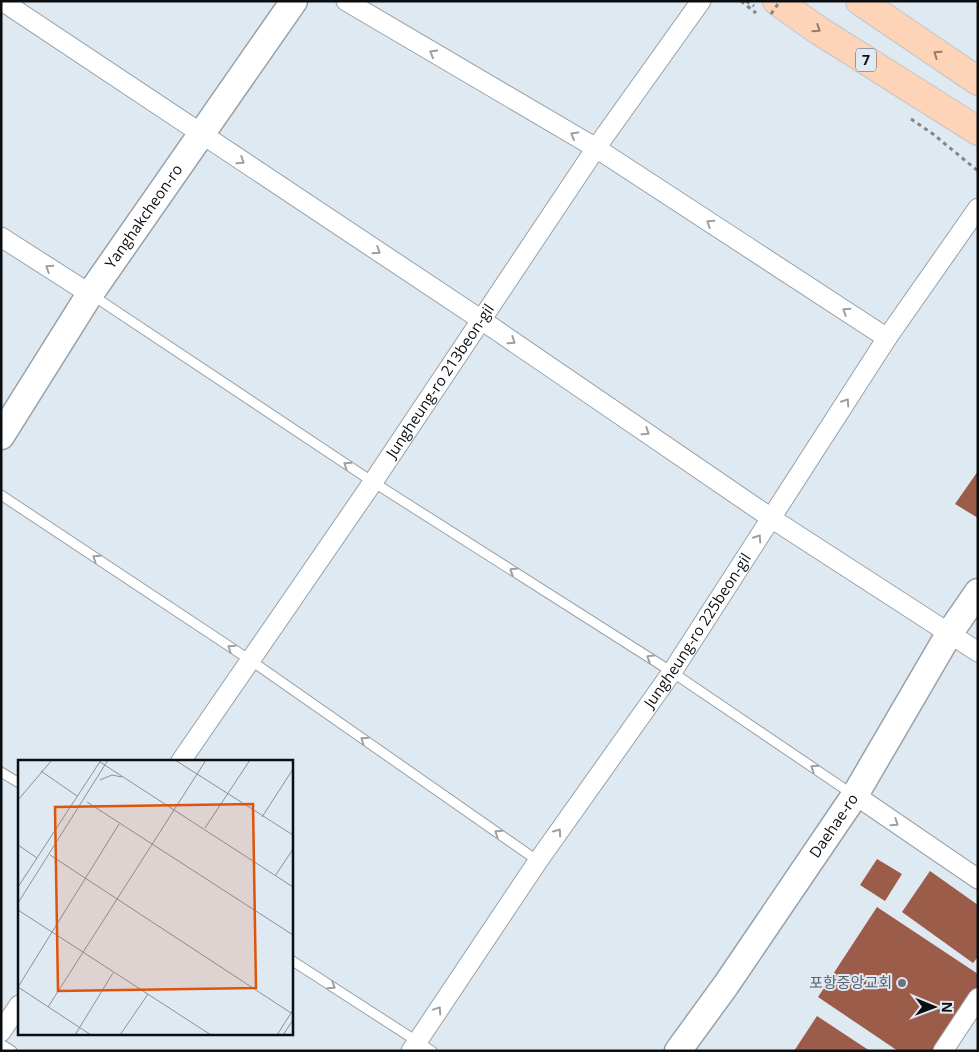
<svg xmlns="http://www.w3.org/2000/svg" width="979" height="1052" font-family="'Open Sans','Noto Sans KR',sans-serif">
	<rect width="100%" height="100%" fill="#dfe9f2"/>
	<path fill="#9b5d4a" d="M978,471V518L955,504Z
		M877,859L902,874L885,901L860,885Z
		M930,871L978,905V957L973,963L902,912Z
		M877,907L978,974V993L940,1051H898L818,997Z
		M817,1016L870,1051H794Z"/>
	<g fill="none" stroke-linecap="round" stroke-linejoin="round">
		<g stroke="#98a1aa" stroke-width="11">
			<path id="lane" d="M92,295L373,482L672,672L852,794
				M1,495L250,660L538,861
				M1,772L19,783
				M291,960L432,1051
				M1,1044L12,1051"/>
		</g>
		<g stroke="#98a1aa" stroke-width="21">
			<g id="street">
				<path d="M2,1L480,319L771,518L978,652"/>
				<path d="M346,1L596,148L887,338"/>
				<path d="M1,237L90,294"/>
				<path id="s1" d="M181,761L373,482L596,148L701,1"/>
				<path d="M855,795L978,879"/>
				<path d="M1,1032L19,1005"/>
				<path id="s2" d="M411,1051L538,861L672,672L887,338L978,208"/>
				<path d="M943,1051L978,998"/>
			</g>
		</g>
		<g stroke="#98a1aa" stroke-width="29">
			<g id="secondary">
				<path id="s3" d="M1,436L90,294L294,1"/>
				<path id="s4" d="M678,1051L726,985L855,795L949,634L978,592"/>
			</g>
		</g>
		<g stroke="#c4c5c6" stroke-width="30">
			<path id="primary" d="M777,1L818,30L978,131
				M860,1L978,81"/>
		</g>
		<path stroke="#7f868c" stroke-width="3" stroke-dasharray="4 4" stroke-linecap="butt" d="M741,1L756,13
			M746,1L754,6
			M911,119L933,134L978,171"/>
		<use href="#lane" stroke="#fff" stroke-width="9"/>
		<use href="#street" stroke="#fff" stroke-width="19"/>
		<use href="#secondary" stroke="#fff" stroke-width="26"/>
		<use href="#primary" stroke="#fed4b8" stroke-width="28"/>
		<path stroke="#7f868c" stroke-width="3" stroke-dasharray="4 4" stroke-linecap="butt" d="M771,14L780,1"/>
	</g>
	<defs><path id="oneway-chevron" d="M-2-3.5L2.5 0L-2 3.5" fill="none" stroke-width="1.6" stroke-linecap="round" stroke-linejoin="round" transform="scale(1.25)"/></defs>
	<g stroke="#917b6d">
		<use href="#oneway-chevron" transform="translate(817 29) rotate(34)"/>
		<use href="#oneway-chevron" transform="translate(937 54) rotate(-146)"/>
	</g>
	<g stroke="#9d9fa0">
		<use href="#oneway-chevron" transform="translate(433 53) rotate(-150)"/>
		<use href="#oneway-chevron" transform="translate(574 135) rotate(-150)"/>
		<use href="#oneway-chevron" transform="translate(241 161) rotate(33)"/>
		<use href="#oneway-chevron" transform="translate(710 223) rotate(-147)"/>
		<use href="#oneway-chevron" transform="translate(377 251) rotate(33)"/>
		<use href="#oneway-chevron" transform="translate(49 268) rotate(-147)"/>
		<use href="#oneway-chevron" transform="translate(846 311) rotate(-147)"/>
		<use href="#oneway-chevron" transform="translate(512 341) rotate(34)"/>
		<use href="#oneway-chevron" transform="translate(846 402) rotate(-57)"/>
		<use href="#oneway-chevron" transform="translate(646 432) rotate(34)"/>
		<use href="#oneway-chevron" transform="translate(347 465) rotate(-146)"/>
		<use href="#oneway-chevron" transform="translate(758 538) rotate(-57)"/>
		<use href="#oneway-chevron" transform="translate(96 558) rotate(-146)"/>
		<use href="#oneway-chevron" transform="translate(513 571) rotate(-148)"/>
		<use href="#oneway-chevron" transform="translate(231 648) rotate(-146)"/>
		<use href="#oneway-chevron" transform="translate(650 658) rotate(-148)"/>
		<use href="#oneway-chevron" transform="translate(364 740) rotate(-145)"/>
		<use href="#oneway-chevron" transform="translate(814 768) rotate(-146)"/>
		<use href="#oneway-chevron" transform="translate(895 823) rotate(34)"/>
		<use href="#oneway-chevron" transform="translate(558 832) rotate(-55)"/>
		<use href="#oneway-chevron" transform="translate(498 833) rotate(-145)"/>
		<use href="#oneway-chevron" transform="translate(332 986) rotate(33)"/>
		<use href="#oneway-chevron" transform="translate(438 1010) rotate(-56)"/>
	</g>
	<circle fill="#6b7280" stroke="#dfe9f2" stroke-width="2" cx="902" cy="983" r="5"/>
	<g text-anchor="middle" stroke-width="4" stroke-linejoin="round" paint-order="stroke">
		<rect fill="#dfe9f2" stroke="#4b5054" stroke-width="1" x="856" y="48.5" width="20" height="23" rx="4"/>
		<g font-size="14" font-weight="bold" fill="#0b0e11">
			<text x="866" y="65">7</text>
		</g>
		<g font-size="15" fill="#0b0e11" stroke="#dfe9f2">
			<text dy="5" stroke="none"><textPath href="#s3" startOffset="262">Yanghakcheon-ro</textPath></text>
			<text dy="5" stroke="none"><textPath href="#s1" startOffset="460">Jungheung-ro 213beon-gil</textPath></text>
			<text dy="5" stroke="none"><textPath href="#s2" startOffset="509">Jungheung-ro 225beon-gil</textPath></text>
			<text dy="5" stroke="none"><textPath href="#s4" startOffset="274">Daehae-ro</textPath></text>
		</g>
		<g font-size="15" fill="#5b616d" stroke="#dfe9f2" text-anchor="end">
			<text x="892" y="988">포항중앙교회</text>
		</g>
	</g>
	<g transform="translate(18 760)">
		<rect width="275" height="275" fill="#dfe9f2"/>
		<path fill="none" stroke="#8a9198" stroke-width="1" d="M157,0L275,75M82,2L275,127M23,11L59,36M82,20L94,15L104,17M0,40L34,0M69,42L275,175M244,57L275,9M187,68L232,0M0,85L19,98M32,95L273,253M257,116L275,89M0,127L83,0M0,143L90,0M0,150L193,275M0,227L101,64M0,227L73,275M30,247L188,0M57,275L95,213M102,275L130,234M259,275L275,250M265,275L275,260"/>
		<path fill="#dd550c" fill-opacity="0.15" stroke="#dd550c" stroke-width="2.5" d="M235,44L238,228L40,231L37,47Z"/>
		<rect width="275" height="275" fill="none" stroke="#0b0e11" stroke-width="2.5"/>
	</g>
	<rect width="979" height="1052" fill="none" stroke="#0b0e11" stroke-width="5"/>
	<g transform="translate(934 1007) rotate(91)" stroke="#dfe9f2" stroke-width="4" paint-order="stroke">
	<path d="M0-4L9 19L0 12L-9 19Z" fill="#0b0e11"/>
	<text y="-8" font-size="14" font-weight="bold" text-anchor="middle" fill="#0b0e11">N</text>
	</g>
</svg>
